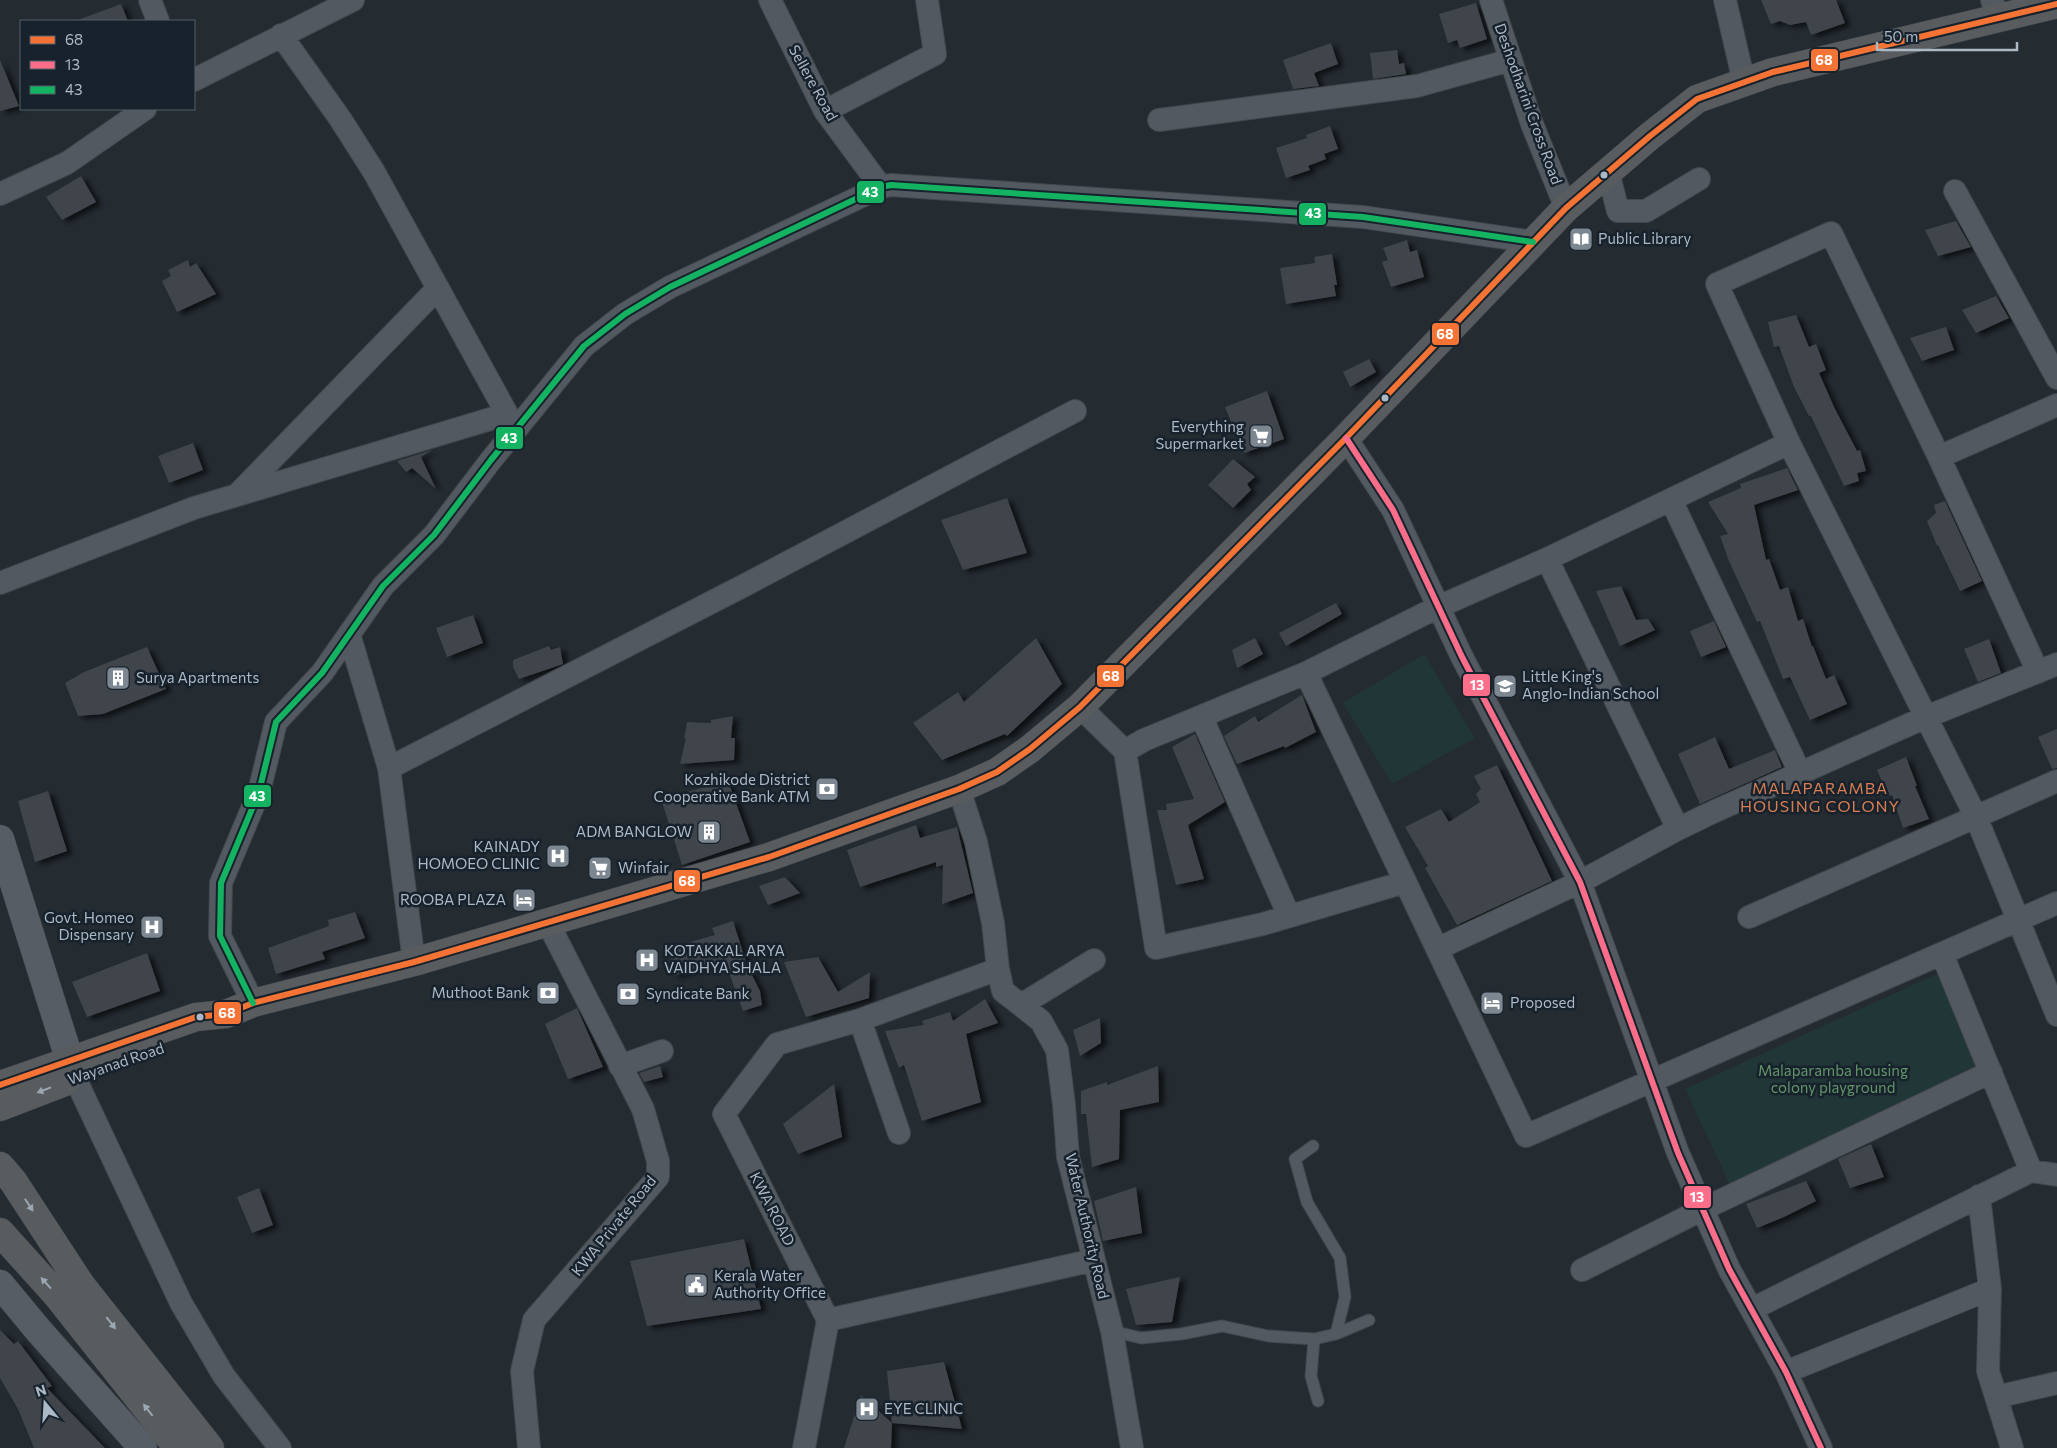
<svg xmlns="http://www.w3.org/2000/svg" width="2057" height="1448" font-family="Commissioner,sans-serif">
	<defs>
		<filter id="shadow"><feDropShadow dx="5.5" dy="3" stdDeviation="2.5" flood-color="#0009"/></filter>
	</defs>
	<rect width="100%" height="100%" fill="#242b31"/>
	<path fill="#213637" d="M1424,654L1475,738L1392,784L1343,703Z
		M1937,974L1982,1070L1730,1185L1685,1089Z"/>
	<path fill="#3f454b" filter="url(#shadow)" d="M1761,0H1836L1845,23L1811,35L1806,22L1790,25L1780,21L1771,24Z
		M1476,3L1487,39L1460,48L1457,40L1448,43L1439,14Z
		M121,4L128,21H78V20Z
		M1331,43L1338,64L1314,73L1319,86L1293,89L1283,60Z
		M1397,50L1399,64L1404,63L1406,74L1373,79L1370,53Z
		M0,60L19,106L0,111Z
		M1330,126L1338,149L1324,154L1326,159L1308,166L1310,170L1286,178L1276,148L1307,138L1306,135Z
		M81,176L96,202L62,220L46,197Z
		M1956,221L1971,247L1938,256L1925,230Z
		M1407,240L1410,252L1417,250L1424,277L1391,287L1382,262L1388,260L1383,248Z
		M1332,254L1337,285H1334L1336,296L1286,304L1280,268L1315,263L1314,257Z
		M188,260L190,267L196,263L216,294L177,312L162,281L171,276L168,270Z
		M1996,296L2009,318L1976,333L1962,310Z
		M1796,315L1809,347L1816,344L1826,370L1819,373L1834,407L1857,451L1860,450L1866,471L1857,473L1859,481L1844,486L1811,416H1809L1794,387L1779,346L1774,347L1768,322Z
		M1946,327L1954,350L1922,361L1910,338Z
		M1369,359L1376,372L1350,387L1343,372Z
		M1267,391L1284,439L1244,453L1225,407Z
		M193,443L203,470L169,483L158,456Z
		M432,450L421,457L436,489L412,468L406,472L397,461Z
		M1233,459L1255,477L1247,484L1251,490L1233,508L1208,485Z
		M1787,468L1798,490L1754,505L1766,560L1769,559L1780,590L1788,587L1798,621L1803,619L1812,647L1813,646L1826,679L1834,675L1847,704L1810,720L1790,677L1783,679L1760,621L1757,622L1729,561L1720,536L1728,534L1708,502L1741,488L1740,484Z
		M1007,498L1027,553L963,570L941,520Z
		M1945,501L1982,581L1960,591L1938,545L1937,546L1927,521L1936,513L1934,505Z
		M1621,586L1636,620L1648,619L1655,630L1620,646L1596,591Z
		M1336,603L1342,614L1286,646L1279,633Z
		M473,615L483,643L447,657L436,628Z
		M1714,621L1726,647L1701,657L1690,631Z
		M1036,638L1062,684L1007,736L1005,734L942,760L913,723L958,692L964,702Z
		M1255,638L1263,654L1237,668L1232,650Z
		M1989,639L2001,673L1978,682L1964,649Z
		M549,646L551,650L560,647L563,664L519,679L513,667V660Z
		M147,647L166,689L103,714L78,716L65,683L84,672Z
		M1302,695L1316,732L1285,748L1284,746L1237,764L1224,736L1255,716L1258,722Z
		M733,716L731,738H735L734,760L680,764L686,738L684,739L687,722L711,723V720Z
		M2057,729V768L2052,769L2038,737Z
		M1195,734L1225,802L1188,825L1204,879L1176,885L1157,810H1167L1166,804L1194,799L1172,747Z
		M1715,737L1729,769L1775,750L1782,767L1700,804L1678,754Z
		M1906,757L1917,786H1915L1929,819L1903,828L1892,795L1889,796L1877,770Z
		M1497,765L1552,881L1457,925L1425,868L1428,866L1405,827L1441,809L1449,822L1480,802L1476,794L1481,789L1474,776Z
		M728,781L750,842L682,865L661,799Z
		M48,791L67,851L35,862L18,801Z
		M916,825L920,838L957,827L973,893L942,904L943,865L936,867V862L860,887L847,850Z
		M785,877L800,893L768,905L759,886Z
		M355,912L365,938L322,952L325,959L276,974L268,948L329,926L328,920Z
		M733,921L747,965L760,991L762,1005L743,1011L724,959L674,976L669,948L715,935L712,928Z
		M147,953L160,991L87,1017L72,982Z
		M818,957L838,992L870,972L869,998L806,1017L784,962Z
		M985,999L998,1023L966,1034L981,1102L922,1121L904,1065L899,1068L885,1031L924,1025L922,1021L950,1012L953,1021Z
		M577,1008L603,1067L568,1079L545,1024Z
		M1100,1018L1101,1043L1080,1056L1073,1030Z
		M660,1066L663,1077L644,1082L639,1073Z
		M1158,1066L1159,1102L1120,1110L1119,1159L1092,1167L1086,1114H1081V1091L1107,1082V1085Z
		M834,1084L842,1137L798,1154L783,1124Z
		M1871,1144L1884,1177L1850,1188L1838,1159Z
		M1806,1181L1816,1201L1784,1217L1757,1228L1746,1204Z
		M1136,1187L1142,1233L1103,1241L1094,1201Z
		M259,1188L273,1225L252,1233L237,1197Z
		M744,1239L761,1309L647,1326L630,1261Z
		M1180,1277L1172,1322L1136,1325L1126,1289Z
		M0,1330L14,1344L18,1341L52,1386L47,1388L105,1448H34L18,1409L0,1378Z
		M944,1362L962,1429L892,1423L887,1371Z
		M861,1395L892,1423L891,1448H844Z"/>
	<g fill="none" stroke-linecap="round" stroke-linejoin="round">
		<g stroke="#42474c" stroke-width="13">
			<path id="lane" d="M1313,1146L1295,1159L1307,1202L1340,1258L1345,1297L1336,1334
				M1112,1331L1141,1338L1181,1334L1222,1326L1268,1336L1314,1339L1336,1334L1369,1320
				M1314,1339L1311,1376L1318,1401"/>
		</g>
		<g stroke="#42474c" stroke-width="24">
			<path id="street" d="M150,0L158,21
				M770,0L825,111L881,187
				M1491,0L1532,124L1566,208
				M1725,0L1744,82
				M1992,0L1998,18
				M281,35L341,120L374,172L507,414L511,428
				M194,80L353,0
				M825,111L935,54L927,0
				M1159,120L1417,86L1511,60
				M1608,172L1618,211H1646L1699,179
				M1955,191L2057,378
				M0,194L67,163L145,109
				M1346,438L1393,510L1462,657L1580,882L1678,1153L1729,1269L1786,1372L1821,1448
				M1939,457L2057,405
				M237,495L438,288
				M1671,500L1800,773
				M1547,559L1678,829
				M0,583L194,508L507,414
				M349,634L389,768L414,962
				M2038,672L1939,457L1831,233L1717,284L1789,443L1976,817L2057,1015
				M1306,673L1526,1136L2057,903
				M1080,707L1125,751L1144,740L1306,673L1438,607L1547,559L1789,443
				M1202,718L1289,916
				M1125,751L1156,948L1263,924L1405,882
				M389,768L745,585L1075,411
				M959,789L976,842L993,923L998,969L1003,991L1041,1021L1057,1050L1064,1105L1068,1157L1112,1331L1132,1448
				M1749,917L2057,781
				M1437,949L1580,882L1678,829L1713,812L1926,717L2057,664
				M1942,954L2031,1171
				M253,1003L220,936L221,883L259,792L276,722L322,673L383,586L434,535L491,460L584,346L625,314L670,287L881,187L891,185L1363,217L1533,242
				M1021,1005L1094,960
				M860,1020L899,1133
				M620,1066L662,1051
				M75,1078L181,1303L224,1376L280,1448
				M1979,1196L1990,1289L1988,1371L2012,1448
				M1582,1270L1703,1209L1991,1072
				M1752,1309L2031,1171L2057,1175
				M828,1320L1094,1260
				M1786,1372L1990,1289
				M1996,1397L2057,1383
				M529,1448L522,1371L534,1320L658,1177V1161L643,1109L548,923
				M804,1448L828,1320L724,1114L777,1044L860,1020L998,969"/>
		</g>
		<g stroke="#42474c" stroke-width="29">
			<path id="secondary" d="M0,839L70,1061
				M0,1284L39,1331L143,1448"/>
		</g>
		<g stroke="#40474e" stroke-width="29">
			<path id="highway" d="M0,1085L196,1017L226,1014L253,1003L414,962L769,857L959,789L997,772L1030,749L1080,707L1346,438L1566,208L1650,136L1697,99L1773,72L2057,4
				M0,1107L65,1082
				M0,1166L13,1181L81,1285L210,1448
				M0,1232L56,1294L178,1448"/>
		</g>
		<use href="#lane" stroke="#525960" stroke-width="11"/>
		<use href="#street" stroke="#525960" stroke-width="22"/>
		<use href="#secondary" stroke="#575d64" stroke-width="28"/>
		<use href="#highway" stroke="#585c5f" stroke-width="28"/>
		<g stroke="#17222c" stroke-width="10">
			<path id="bus-1" d="M0,1085L196,1017L226,1014L253,1003L414,962L769,857L959,789L997,772L1030,749L1080,707L1346,438L1566,208L1650,136L1697,99L1773,72L2057,4"/>
		</g>
		<g stroke="#17222c" stroke-width="10">
			<path id="bus-2" d="M1346,438L1393,510L1462,657L1580,882L1678,1153L1729,1269L1786,1372L1821,1448"/>
		</g>
		<g stroke="#17222c" stroke-width="10">
			<path id="bus-3" d="M253,1003L220,936L221,883L259,792L276,722L322,673L383,586L434,535L491,460L584,346L625,314L670,287L881,187L891,185L1363,217L1533,242"/>
		</g>
		<use href="#bus-1" stroke="#f57335" stroke-width="6"/>
		<use href="#bus-2" stroke="#fb6d88" stroke-width="6"/>
		<use href="#bus-3" stroke="#13b361" stroke-width="6"/>
	</g>
	<defs><path id="oneway-solid" d="M-6-.8H1V-3.2L6.5 0L1 3.2V.8H-6Z" transform="scale(1.25)"/></defs>
	<g fill="#9aa6b1">
		<use href="#oneway-solid" transform="translate(44 1090) rotate(159)"/>
		<use href="#oneway-solid" transform="translate(29 1205) rotate(57)"/>
		<use href="#oneway-solid" transform="translate(46 1283) rotate(-132)"/>
		<use href="#oneway-solid" transform="translate(111 1323) rotate(52)"/>
		<use href="#oneway-solid" transform="translate(148 1410) rotate(-128)"/>
	</g>
	<defs>
		<g id="library-square" transform="scale(1.25)"><rect x="-9" y="-9" width="18" height="18" rx="4" fill="#7c8791" stroke="#17222c"/><path d="M-6-4Q-3-5.5-.7-3.5V5Q-3 3-6 4ZM6-4Q3-5.5 .7-3.5V5Q3 3 6 4Z" fill="#fff"/></g>
		<g id="supermarket-square" transform="scale(1.25)"><rect x="-9" y="-9" width="18" height="18" rx="4" fill="#7c8791" stroke="#17222c"/><path d="M-6-5.5h2.5l.6 2H6L4.5 2H-2.5L-4.4-4H-6ZM-1.5 3.2a1.3 1.3 0 1 0 .1 0ZM3 3.2a1.3 1.3 0 1 0 .1 0Z" fill="#fff"/></g>
		<g id="building-square" transform="scale(1.25)"><rect x="-9" y="-9" width="18" height="18" rx="4" fill="#7c8791" stroke="#17222c"/><path d="M-4-6H4V6H1V3H-1V6H-4ZM-2.5-4.3h1.7v1.8h-1.7ZM.8-4.3h1.7v1.8H.8ZM-2.5-1h1.7V.8h-1.7ZM.8-1h1.7V.8H.8Z" fill="#fff"/></g>
		<g id="school-square" transform="scale(1.25)"><rect x="-9" y="-9" width="18" height="18" rx="4" fill="#7c8791" stroke="#17222c"/><path d="M0-5L7-2L0 1L-7-2ZM-4 1L0 2.5L4 1V4Q0 6-4 4Z" fill="#fff"/></g>
		<g id="bank-square" transform="scale(1.25)"><rect x="-9" y="-9" width="18" height="18" rx="4" fill="#7c8791" stroke="#17222c"/><path d="M-6-4H6V4H-6ZM0-2.3a2.3 2.3 0 1 0 0 4.6a2.3 2.3 0 1 0 0-4.6Z" fill="#fff"/></g>
		<g id="hospital-square" transform="scale(1.25)"><rect x="-9" y="-9" width="18" height="18" rx="4" fill="#7c8791" stroke="#17222c"/><path d="M-5-5h3v3.5h4V-5h3V5h-3V1.5h-4V5h-3Z" fill="#fff"/></g>
		<g id="hotel-square" transform="scale(1.25)"><rect x="-9" y="-9" width="18" height="18" rx="4" fill="#7c8791" stroke="#17222c"/><path d="M-6-4.5h1.5V1H6V5H4.5V3h-9V5H-6ZM-4 0a1.8 1.8 0 1 1 3.6 0ZM.5 0V-2.5h3Q6-2.5 6 0Z" fill="#fff"/></g>
		<g id="civic-square" transform="scale(1.25)"><rect x="-9" y="-9" width="18" height="18" rx="4" fill="#7c8791" stroke="#17222c"/><path d="M-.6-6.5H3V-4.5H.6V-3L4-1V1h2V6H-6V1h2V-1L-.6-3ZM-1.2 2.5V6h2.4V2.5Z" fill="#fff"/></g>
	</defs>
	<g fill-rule="evenodd">
		<use href="#library-square" x="1581" y="239"/>
		<use href="#supermarket-square" x="1261" y="436"/>
		<use href="#building-square" x="118" y="678"/>
		<use href="#school-square" x="1505" y="686"/>
		<use href="#bank-square" x="827" y="789"/>
		<use href="#building-square" x="709" y="832"/>
		<use href="#hospital-square" x="558" y="856"/>
		<use href="#supermarket-square" x="600" y="868"/>
		<use href="#hotel-square" x="524" y="900"/>
		<use href="#hospital-square" x="152" y="927"/>
		<use href="#hospital-square" x="647" y="960"/>
		<use href="#bank-square" x="548" y="993"/>
		<use href="#bank-square" x="628" y="994"/>
		<use href="#hotel-square" x="1492" y="1003"/>
		<use href="#civic-square" x="696" y="1285"/>
		<use href="#hospital-square" x="867" y="1409"/>
	</g>
	<g fill="#abb8c5" stroke="#17222c" stroke-width="2">
		<circle cx="1604" cy="175" r="4.5"/>
		<circle cx="1385" cy="398" r="4.5"/>
		<circle cx="200" cy="1017" r="4.5"/>
	</g>
	<g text-anchor="middle" stroke-width="5" stroke-linejoin="round" paint-order="stroke">
		<g font-size="15" fill="#abb8c5" stroke="#17222c">
			<text transform="translate(813 83) rotate(61)" y="5">Sellere Road</text>
			<text transform="translate(1528 104) rotate(70)" y="5">Deshodharini Cross Road</text>
			<text transform="translate(116 1064) rotate(-19)" y="5">Wayanad Road</text>
			<text transform="translate(772 1209) rotate(63)" y="5">KWA ROAD</text>
			<text transform="translate(614 1226) rotate(-51)" y="5">KWA Private Road</text>
			<text transform="translate(1087 1226) rotate(77)" y="5">Water Authority Road</text>
		</g>
		<g font-size="15" fill="#abb8c5" stroke="#17222c" text-anchor="start">
			<text x="1598" y="244">Public Library</text>
			<text x="1244" y="432" text-anchor="end">Everything<tspan x="1244" dy="17">Supermarket</tspan></text>
			<text x="1522" y="682">Little King's<tspan x="1522" dy="17">Anglo-Indian School</tspan></text>
			<text x="136" y="683">Surya Apartments</text>
			<text x="810" y="785" text-anchor="end">Kozhikode District<tspan x="810" dy="17">Cooperative Bank ATM</tspan></text>
			<text x="692" y="837" text-anchor="end">ADM BANGLOW</text>
			<text x="540" y="852" text-anchor="end">KAINADY<tspan x="540" dy="17">HOMOEO CLINIC</tspan></text>
			<text x="618" y="873">Winfair</text>
			<text x="506" y="905" text-anchor="end">ROOBA PLAZA</text>
			<text x="134" y="923" text-anchor="end">Govt. Homeo<tspan x="134" dy="17">Dispensary</tspan></text>
			<text x="664" y="956">KOTAKKAL ARYA<tspan x="664" dy="17">VAIDHYA SHALA</tspan></text>
			<text x="530" y="998" text-anchor="end">Muthoot Bank</text>
			<text x="646" y="999">Syndicate Bank</text>
			<text x="1510" y="1008">Proposed</text>
			<text x="714" y="1281">Kerala Water<tspan x="714" dy="17">Authority Office</tspan></text>
			<text x="884" y="1414">EYE CLINIC</text>
		</g>
		<g font-size="15" fill="#629668" stroke="#17222c">
			<text x="1833" y="1076">Malaparamba housing<tspan x="1833" dy="17">colony playground</tspan></text>
		</g>
		<g font-size="16" letter-spacing="1" fill="#d97d51" stroke="#17222c">
			<text x="1820" y="794">MALAPARAMBA<tspan x="1820" dy="18">HOUSING COLONY</tspan></text>
		</g>
	</g>
	<g stroke="#17222c" stroke-width="2">
		<rect x="1810" y="48" width="29" height="24" rx="5" fill="#f57335"/>
		<rect x="856" y="180" width="29" height="24" rx="5" fill="#13b361"/>
		<rect x="1298" y="202" width="29" height="24" rx="5" fill="#13b361"/>
		<rect x="1431" y="322" width="29" height="24" rx="5" fill="#f57335"/>
		<rect x="495" y="426" width="29" height="24" rx="5" fill="#13b361"/>
		<rect x="1096" y="664" width="29" height="24" rx="5" fill="#f57335"/>
		<rect x="1462" y="673" width="29" height="24" rx="5" fill="#fb6d88"/>
		<rect x="243" y="784" width="29" height="24" rx="5" fill="#13b361"/>
		<rect x="673" y="869" width="28" height="24" rx="5" fill="#f57335"/>
		<rect x="213" y="1001" width="29" height="24" rx="5" fill="#f57335"/>
		<rect x="1683" y="1185" width="29" height="24" rx="5" fill="#fb6d88"/>
	</g>
	<g font-size="14" text-anchor="middle" font-weight="bold" fill="#fff">
		<text x="1824" y="65">68</text>
		<text x="870" y="197">43</text>
		<text x="1313" y="218">43</text>
		<text x="1445" y="339">68</text>
		<text x="509" y="443">43</text>
		<text x="1111" y="681">68</text>
		<text x="1477" y="690">13</text>
		<text x="257" y="801">43</text>
		<text x="687" y="886">68</text>
		<text x="227" y="1018">68</text>
		<text x="1697" y="1202">13</text>
	</g>
	<rect x="20" y="20" width="175" height="90" fill="#17222c" stroke="#525e69"/>
	<rect x="30" y="36" width="25" height="8" fill="#f57335" stroke="#525e69"/>
	<text x="65" y="45" font-size="15" fill="#abb8c5">68</text>
	<rect x="30" y="61" width="25" height="8" fill="#fb6d88" stroke="#525e69"/>
	<text x="65" y="70" font-size="15" fill="#abb8c5">13</text>
	<rect x="30" y="86" width="25" height="8" fill="#13b361" stroke="#525e69"/>
	<text x="65" y="95" font-size="15" fill="#abb8c5">43</text>
	<g transform="translate(45 1403) rotate(342)" stroke="#17222c" stroke-width="4" paint-order="stroke">
	<path d="M0-4L9 19L0 12L-9 19Z" fill="#abb8c5"/>
	<text y="-8" font-size="14" font-weight="bold" text-anchor="middle" fill="#abb8c5">N</text>
	</g>
	<path d="M1877 42v8h140v-8" fill="none" stroke="#abb8c5" stroke-width="2.5"/>
	<text x="1884" y="42" font-size="15" fill="#abb8c5" stroke="#17222c" stroke-width="4" paint-order="stroke">50 m</text>
</svg>
